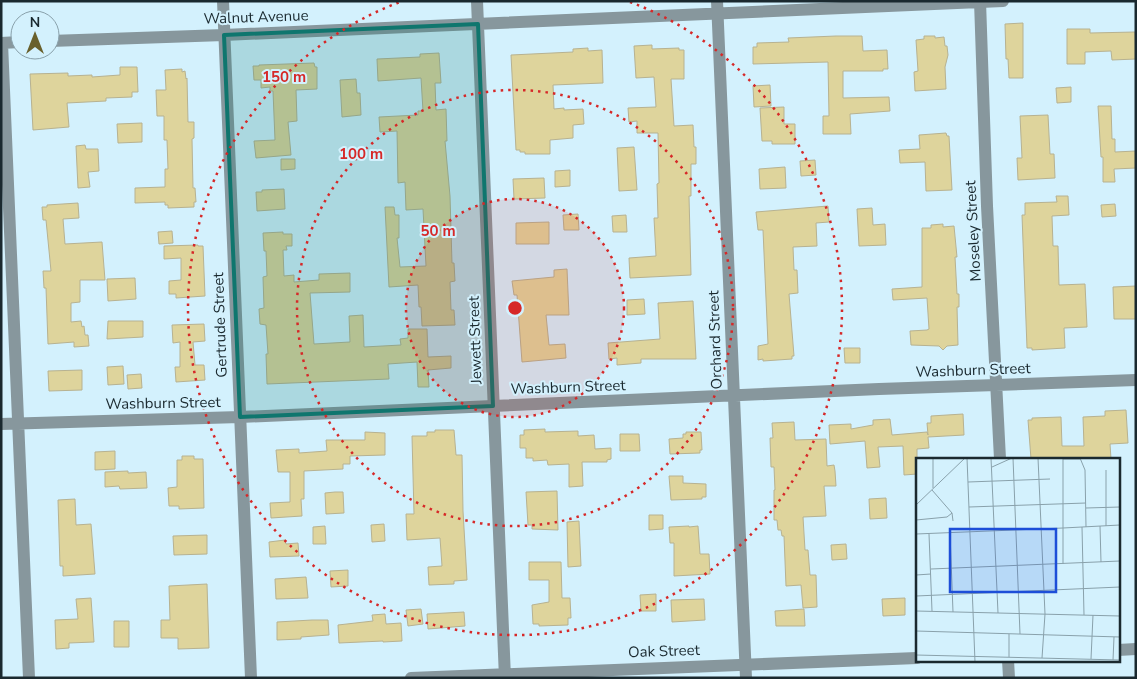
<svg xmlns="http://www.w3.org/2000/svg" width="1137" height="679" font-family="'Nunito Sans',sans-serif">
	<rect width="100%" height="100%" fill="#d3f1fd"/>
	<path fill="#ded49c" stroke="#b7b291" d="M1023,23V78H1009L1008,59H1006L1005,24Z
		M1067,29H1090V33L1135,32L1136,59L1112,60L1111,51L1085,52V64H1067Z
		M836,36H862L863,51L887,50L888,69H883V71H843V98L889,97L890,111L850,114L851,134H823V116H829L828,62L753,64V47H757V43L789,42L788,38Z
		M924,36H935V38L944,37L945,46H947L948,55L945,67L946,89L915,91L914,72L918,71L916,40L924,39Z
		M652,45V49L679,48V50H684V79H671L674,126L693,125L694,147H696V164H691V196H689L691,275L630,278L629,258L656,256L654,218H658L657,184L659,183L658,133H637V121L629,122L628,108L656,107L654,77L636,78L634,46Z
		M588,48V51L602,50L603,83L553,85L554,109L564,108V110L583,109L584,124L573,125V138L550,140V154H525V152H520V150H516L511,55L573,52V49Z
		M439,53L441,83H435L436,110L446,109L447,141H445L450,196L452,263H454L455,281L450,282L451,310H454L455,325L422,326L421,307H419L418,285L389,287L385,207H394L395,215H399V238H397L400,267L426,266L423,209L406,210L405,182L398,183L397,131L380,132L379,117L418,115V111H423L421,78L378,81L377,59L420,57V54Z
		M314,63L315,67H317V89L296,90L297,121L288,122L291,155L256,158L254,141L275,140L273,91H270V87L261,88V80H254L253,66H259V65Z
		M120,67H137L138,92H132V97L106,98V101L67,103L69,127L33,130L30,74L68,73V76L92,75V77L120,75Z
		M182,69V72L185,71L186,79L187,78L188,122H194V138L192,139L193,188H195L196,202H194V207L168,208V205H165V202L135,203V188L165,187V169H168L167,140H164V116H157L156,90H166L165,70Z
		M356,79L357,93H360L361,115L342,117L340,80Z
		M770,85L771,106L754,107L753,86Z
		M1071,87V102L1057,103L1056,88Z
		M1098,106H1111L1112,139H1115V152L1136,151V168L1114,169L1115,182H1103V157H1101Z
		M784,107V124H795V144H772V141H762L760,108Z
		M1048,115L1050,154H1054L1055,178L1018,180L1017,158H1022L1020,116Z
		M142,123V142L118,143L117,124Z
		M946,133L947,136H949L952,190L926,191L925,162L900,163L899,150L920,149L919,135Z
		M85,145L86,149H98L99,171L88,172L90,187L78,188L76,146Z
		M634,147L637,190L619,191L617,148Z
		M281,159H295V169L281,170Z
		M815,160L816,175L801,176L800,161Z
		M785,167L786,188L760,189L759,169Z
		M570,170V186L555,187V171Z
		M544,178L545,198L514,199L513,179Z
		M284,189L285,209L257,211L256,192H262V190Z
		M1056,196H1068L1069,215L1052,216L1053,246H1058L1059,285L1085,284L1087,327L1064,328L1065,348L1032,350V348H1027L1022,215H1025V203L1057,202Z
		M78,203L79,218L63,219L65,244L102,242L105,280H80V302L71,303V322L81,321L82,327L84,326L85,335H88L89,346L74,347V342L48,344L46,288H44L43,271H51L46,220H43L42,207H47V205Z
		M1115,204L1116,216L1102,217L1101,205Z
		M828,206L829,222L816,223L817,246L793,247L794,270H797L798,293L789,294L794,356H792V359L763,361V359L758,360V346L768,344L763,230H758L756,212Z
		M872,208L873,225L885,224L886,245L859,246L857,209Z
		M578,214L579,230H564L563,215Z
		M626,215L627,232H613L612,216Z
		M549,222V244H516V223Z
		M943,224V227L954,226L957,257H955L957,294H959V307H957L958,345L947,346L943,350L939,346L911,345L910,331L927,330L929,329L927,298L893,300L892,289L922,287V228H931V225Z
		M172,231L173,243L159,244L158,232Z
		M283,232V234H292V246H286L287,250H283L284,276L294,275V282L319,280V274L350,273V292L310,293L314,344L350,342L349,316L363,315L364,347L401,345L400,339L408,338V329H427L428,357L451,356V368L428,370L429,387H418L417,362L388,364L389,379L267,384L266,354H268L266,325L260,324L259,309L264,308L263,277L267,276L266,251H264L263,233Z
		M198,245V246H203L205,296L176,298V294H169V281L181,280V258L164,259V246Z
		M567,269L569,315H546L549,345L565,344L566,358L522,362L517,295H514L512,281L554,277V270Z
		M135,278L136,299L108,301L107,279Z
		M1136,286V319H1114L1113,287Z
		M644,299L645,314L627,315V300Z
		M693,301L696,359H641V363L617,365V358L609,359L608,343L660,339L658,303Z
		M108,321H143V337L107,339Z
		M204,324L205,341L193,342L195,365H204L205,380L176,382L175,367H180V342L173,343L172,325Z
		M844,348H860V363H845Z
		M123,366L124,384L108,385L107,367Z
		M82,370V390L49,391L48,371Z
		M141,374L142,388L128,389L127,375Z
		M1126,410L1128,443L1110,444L1111,459H1031L1028,420H1032V418L1061,417L1062,446H1084L1083,417L1105,416V411Z
		M963,414L964,435L928,437L929,448L917,449V474L904,475L903,446L878,447L880,467L867,468L865,441L830,444L829,425L851,424V429L873,425V420L890,419L892,435L927,432L928,435L927,423H931V416Z
		M794,422L795,440L826,439L827,466L834,465L835,471L836,486H824L826,516L803,517L805,550H808L810,575H816L817,607L803,608L801,585L786,586L784,536H782L781,530H778L777,520H774V490H775L774,467H771L770,438H773L772,423Z
		M545,429V432L578,431V436L594,435L595,449L611,448V459L607,460V462H582L583,486L569,487V464L548,465L547,460L533,461V458H526V448H520V435H524V430Z
		M435,430H454L456,455H462L463,511L467,580L454,581V584L429,585L428,567L442,566L440,538L407,540L406,514H414L412,436H427V432H435Z
		M365,432L385,433V455L350,456V464H343V469L304,471V499H301L302,516L271,518L270,503L290,502V472H278L276,450L299,449V453L327,451L326,440H365Z
		M686,432H701L702,450H700V453L670,454L669,439L683,438V434H686Z
		M620,434H639L640,451H620Z
		M115,451V469L95,470V452Z
		M182,456H194V459H203L204,508L179,509V506H169L168,488L177,487V460H182Z
		M128,471V473L146,472L147,488L120,489L119,486L105,487V472Z
		M669,476H683V483L706,484V497H702V499L671,500Z
		M557,491L558,530L532,529V525H528L526,492Z
		M335,492H343L344,513L326,514L325,493Z
		M886,498L887,518L870,519L869,499Z
		M75,499L76,525L91,524L95,574L63,576V566H60L58,500Z
		M649,515H663V529L649,530Z
		M579,521L581,566L568,567L567,522Z
		M384,524L385,541L372,542L371,525Z
		M325,526L326,544H313V527Z
		M689,526V527L698,526L700,554H709L710,574L674,576V543H670L669,527Z
		M207,535V554L174,555L173,536Z
		M285,540L286,544L298,543L299,556L270,557L269,542Z
		M846,544L847,559L832,560L831,545Z
		M529,562H561L562,598H570L571,618H568V625L539,626V624H533L532,605L549,602V580H529Z
		M348,570V586L331,587L330,571Z
		M306,577L308,598L276,599L275,579Z
		M207,584L209,648L178,649V638H161V620H170L169,586Z
		M656,594V611H641L640,595Z
		M91,598L94,642L69,643V648L56,649L55,620L78,619L76,599Z
		M905,598V615L883,616L882,599Z
		M704,599L705,620L672,622L671,600Z
		M421,609L423,624L408,626L406,610Z
		M804,609L805,626H776L775,611Z
		M464,612L465,626L428,629L427,614Z
		M385,614L386,624L401,623L402,641L383,642V641L339,643L338,625L373,621L372,615Z
		M312,620H328L329,635L301,637V639L277,640V622Z
		M114,621H129V647H114Z"/>
	<g fill="none" stroke-linecap="round" stroke-linejoin="round">
		<path stroke="#87979d" stroke-width="12" d="M223,1L251,678
			M477,1L505,678
			M717,1L746,678
			M980,1L987,206L1000,459
			M50,41L224,35L1003,1
			M1,43L20,42
			M2,43L29,678
			M1,424L240,417L879,389L1136,380
			M1118,650L1136,649
			M1008,660L1009,678
			M411,678L917,658"/>
	</g>
	<path fill="#0f766e" fill-opacity="0.2" stroke="#0f766e" stroke-width="4" stroke-linejoin="round" d="M478,24L493,406L240,417L224,35Z"/>
	<circle cx="515" cy="308" r="109" fill="#d62828" fill-opacity=".12"/>
	<g fill="none" stroke="#d62828" stroke-width="2.5" stroke-dasharray="2.5 5">
		<circle cx="515" cy="308" r="109"/>
		<circle cx="515" cy="308" r="218"/>
		<path d="M630 2A327 327 0 1 1 400 2"/>
	</g>
	<g text-anchor="middle" stroke-width="4" stroke-linejoin="round" paint-order="stroke">
		<g font-size="15" fill="#1a292f" stroke="#d3f1fd">
			<text transform="translate(256 17) rotate(-2)" y="5">Walnut Avenue</text>
			<text transform="translate(973 231) rotate(-93)" y="5">Moseley Street</text>
			<text transform="translate(220 325) rotate(-92)" y="5">Gertrude Street</text>
			<text transform="translate(475 340) rotate(-92)" y="5">Jewett Street</text>
			<text transform="translate(715 340) rotate(-92)" y="5">Orchard Street</text>
			<text transform="translate(973 370) rotate(-2)" y="5">Washburn Street</text>
			<text transform="translate(568 387) rotate(-2)" y="5">Washburn Street</text>
			<text transform="translate(163 403) rotate(-1)" y="5">Washburn Street</text>
			<text transform="translate(664 651) rotate(-2)" y="5">Oak Street</text>
		</g>
	</g>
	<g transform="translate(916 458)">
		<rect width="204" height="204" fill="#d3f1fd"/>
		<path fill="none" stroke="#89a1ab" stroke-width="1" d="M51,0L59,204M75,0L82,155M97,0L104,176M122,0L129,156L126,200M164,0L169,12L170,69M76,9L96,0M190,12V68M52,24L134,21M17,30V0M16,32L36,55L37,63M0,47L49,0M53,49L170,45M170,50L204,49M0,62L31,59L36,55M184,68L185,104M166,69L168,157M147,70L204,67M34,75L37,154M0,76L147,70M13,76L16,153M147,106V1H164M15,111L204,103M0,117L15,116M0,138L204,129M0,153L204,158M0,173L204,179M93,176V199M0,197L204,202M175,201L177,157M197,202L198,179"/>
		<path fill="#1d4ed8" fill-opacity="0.15" stroke="#1d4ed8" stroke-width="2.5" d="M34,71H140V134H34Z"/>
		<rect width="204" height="204" fill="none" stroke="#1a292f" stroke-width="2.5"/>
	</g>
	<circle cx="515" cy="308" r="8" fill="#d62828" stroke="#d3f1fd" stroke-width="2.5"/>
	<g font-size="15" text-anchor="middle" font-weight="bold" fill="#d62828" stroke="#d3f1fd" stroke-width="4" stroke-linejoin="round" paint-order="stroke">
		<text x="284" y="82">150 m</text>
		<text x="361" y="159">100 m</text>
		<text x="438" y="236">50 m</text>
	</g>
	<rect width="1137" height="679" fill="none" stroke="#1a292f" stroke-width="5"/>
	<g transform="translate(35 35)"><circle r="24" fill="#d3f1fd" stroke="#89a1ab"/>
	<path d="M0-4L9 19L0 12L-9 19Z" fill="#69602c"/>
	<text y="-8" font-size="14" font-weight="bold" text-anchor="middle" fill="#1a292f">N</text>
	</g>
</svg>
